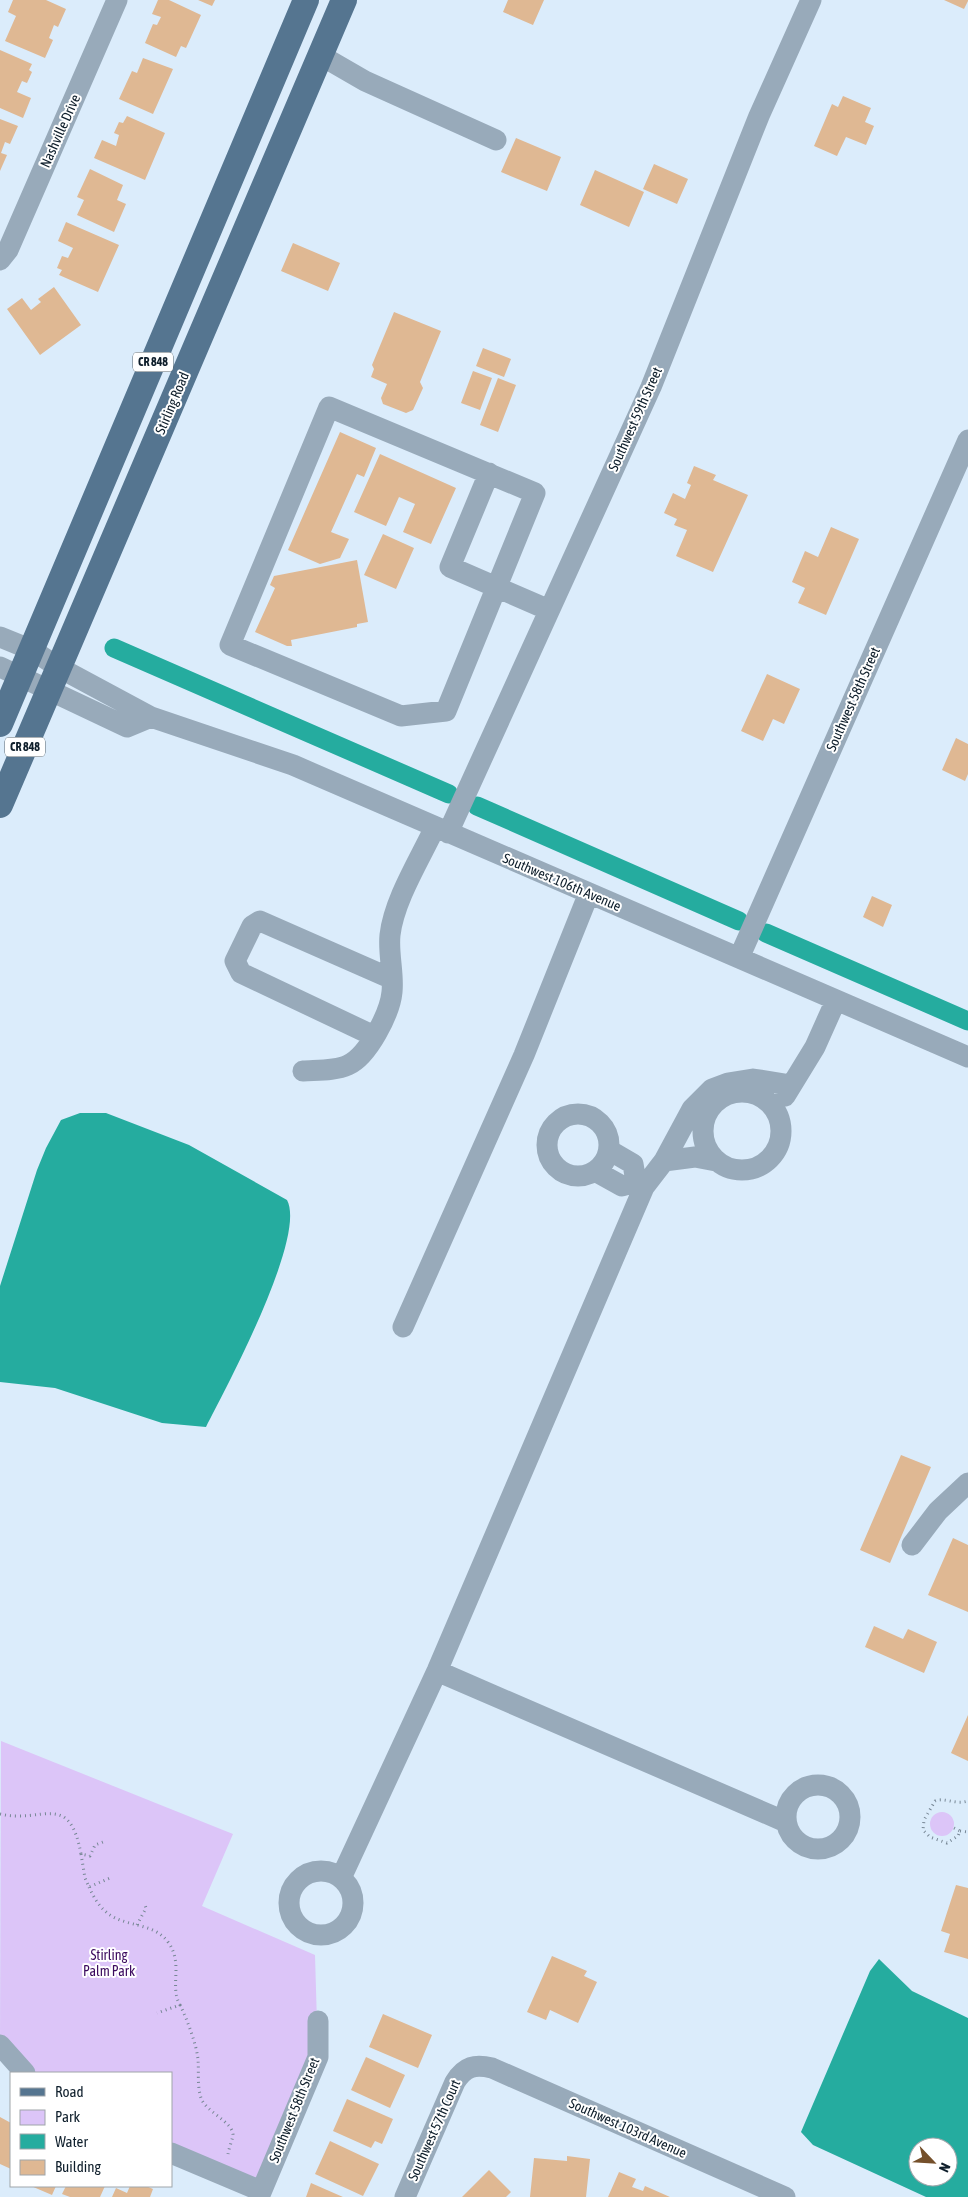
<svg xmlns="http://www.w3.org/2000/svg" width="968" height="2197" font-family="'Asap Condensed',sans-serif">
	<rect width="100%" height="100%" fill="#dbecfb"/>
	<path fill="#dcc5f8" d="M1,1741L233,1834L202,1906L315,1955L318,2057L261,2191L171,2152V2073H28L0,2044Z
		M930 1824a12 12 0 1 1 24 0a12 12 0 1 1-24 0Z"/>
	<path fill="#25ac9f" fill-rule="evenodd" d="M80,1113H106L189,1145L287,1200C307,1237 226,1388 206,1427L162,1423L55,1388L0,1382V1286L37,1170L46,1148L61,1120Z
		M879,1959L912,1991L968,2018V2197H926L813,2145L801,2132L870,1971ZM918,2147H948V2177H918Z"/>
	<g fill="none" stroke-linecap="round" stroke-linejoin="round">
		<path stroke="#25ac9f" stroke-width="19" d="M114,648L449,794
			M477,806L739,921
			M766,933L968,1021"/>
	</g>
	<path fill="#dfb893" d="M13,0H46L66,9L58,27L54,25L49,38L53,40L45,58L5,41L16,16L8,12Z
		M158,0H169L201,15L186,48L181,46L176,57L145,43L153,24L157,25L161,17L152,14Z
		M198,0H215L212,6Z
		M508,0H544L533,25L503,12Z
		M944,0H968V1L964,9Z
		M0,50L32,64L29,70L32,72L27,83L22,81L17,92L31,98L23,118L0,108Z
		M143,58L173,69L153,114L119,99L132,71L137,73Z
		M843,96L871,108L865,122L874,126L866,145L846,137L837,156L814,146L832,104L838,107Z
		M127,116L165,133L145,180L94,158L102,140L116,146L119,135L114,133L119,122L123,123Z
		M0,119L18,126L10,144L5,142L1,153L7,155L0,171Z
		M516,138L561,157L547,191L501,172Z
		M654,164L688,179L677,204L643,189Z
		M90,169L123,185L117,200L126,204L114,232L77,215L84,200L77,197Z
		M595,170L644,192L629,227L580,205Z
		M66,222L119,245L98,292L59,275L62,270L57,268L62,256L68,258L73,248L58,241Z
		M293,243L340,263L328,291L281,271Z
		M54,287L81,325L40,355L7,309L22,298L31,310L41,302L38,299Z
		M394,312L441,331L420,382L423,388L413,410L406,413L383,404L381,398L387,384L371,377L374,369L372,365Z
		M483,348L511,359L504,377L476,366Z
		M473,371L492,378L480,410L461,403Z
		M498,378L516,385L498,432L480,425Z
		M340,432L376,448L364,477L357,474L331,532L349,539L340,558L320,564L288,550Z
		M380,454L456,488L431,544L403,532L415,504L399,497L386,526L354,512Z
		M694,466L716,475L713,480L748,495L713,572L676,556L687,530L674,525L677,519L664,513L673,493L685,499L691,485L687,483Z
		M831,527L859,539L826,615L798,603L805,588L792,582L805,551L818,557Z
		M383,534L414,548L396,589L364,575Z
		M357,560L368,622L357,624V627L291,640L292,646H287L255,632L275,588L270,585L274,576Z
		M767,674L800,689L784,724L773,719L763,741L741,731Z
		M956,738L968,744V774L965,781L942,770Z
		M872,896L892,905L883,927L863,917Z
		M901,1455L931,1467L890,1563L860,1550Z
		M953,1538L968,1545V1612L928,1595Z
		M874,1626L903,1639L908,1629L937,1642L924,1673L865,1647Z
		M968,1715V1761L951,1753Z
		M956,1885L968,1888V1959L944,1952L950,1934L941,1931Z
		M552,1956L587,1971L584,1976L597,1982L578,2023L550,2010L546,2020L527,2012Z
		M383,2014L432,2035L418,2068L369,2047Z
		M366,2057L405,2075L390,2108L351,2090Z
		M347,2099L393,2119L382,2144L375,2141L371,2148L333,2131Z
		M0,2117L11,2123V2169L0,2164Z
		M330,2141L379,2164L363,2196L315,2174Z
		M567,2156L590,2159L586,2197H530L534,2158L567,2161Z
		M489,2170L511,2192L506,2197H462Z
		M619,2172L636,2179L632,2187L643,2191L645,2186L670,2197H608Z
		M311,2183L343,2197H306Z
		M31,2186H56L52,2195Z
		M66,2186H105L100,2197H70L62,2194Z
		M130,2186H146L153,2189L150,2197H112L116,2188L127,2193Z"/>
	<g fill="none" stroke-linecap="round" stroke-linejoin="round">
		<path stroke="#778795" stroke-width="3" stroke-dasharray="1 4" stroke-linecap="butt" d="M0,1814C43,1824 69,1790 81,1854L90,1856L95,1845L103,1842
			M954,1828L960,1831L958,1836L947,1843L930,1837L923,1830L924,1820L935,1801C944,1797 955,1805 968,1801
			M960,1831L968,1832
			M81,1854L85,1878L89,1887L110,1878
			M89,1887C94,1898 100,1908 110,1915C128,1927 154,1923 168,1942C184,1964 169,1986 180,2005L157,2013
			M137,1925L146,1908L145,1905
			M180,2005C187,2019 196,2043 198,2059C199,2071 197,2086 201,2098C206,2112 233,2122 233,2135C232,2141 229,2148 228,2154"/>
		<path stroke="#98aaba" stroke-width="21" d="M320,55L365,81L496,140
			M0,260L8,250L117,0
			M329,407L535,493L446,711L401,716L230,645Z
			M489,473L450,567L549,610
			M0,637L32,650L58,667L151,717L293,765L968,1057
			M0,667L127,727L151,717
			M448,833L651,387L759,116L811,0
			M739,958L968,440
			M374,1036L241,973L235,961L252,926L260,921L392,979
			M303,1071C317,1070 335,1071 348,1065C368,1056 390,1013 392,992C394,973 388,954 390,935C394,900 420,859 435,827
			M703 1131a39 39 0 1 1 78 0a39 39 0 1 1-78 0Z
			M785,1096L815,1047L836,1000
			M547 1145a31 31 0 1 1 62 0a31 31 0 1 1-62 0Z
			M609,1150L633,1164L636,1182L644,1187
			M664,1161L695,1157L716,1161
			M595,1171L622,1186L636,1182
			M403,1327L524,1055L589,893
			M912,1545L938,1511L968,1483
			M437,1671L786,1822
			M786 1817a32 32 0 1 1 64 0a32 32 0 1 1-64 0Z
			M289 1903a32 32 0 1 1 64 0a32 32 0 1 1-64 0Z
			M341,1878L437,1671L644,1187L664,1161L692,1109L712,1089L728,1083L753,1079L791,1085
			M0,2045L25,2073
			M171,2153L261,2191
			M259,2197L318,2057V2021
			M405,2197L455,2082C465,2066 475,2064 492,2068L785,2197"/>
		<path stroke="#557590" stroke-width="26" d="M0,724L306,0
			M0,805L344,0"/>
	</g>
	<g text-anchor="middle" stroke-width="4" stroke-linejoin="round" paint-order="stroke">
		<g fill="#fff" stroke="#56626b" stroke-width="1">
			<rect x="133" y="352.5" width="40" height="19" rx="4"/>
			<rect x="5" y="737.5" width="40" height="19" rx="4"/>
		</g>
		<g font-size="12" font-weight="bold" fill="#0e1e2b">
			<text x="153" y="366">CR 848</text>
			<text x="25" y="751">CR 848</text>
		</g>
		<g font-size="14" fill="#0e1e2b" stroke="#fff">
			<text transform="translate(60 131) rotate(-66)" y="5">Nashville Drive</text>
			<text transform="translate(172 403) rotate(-67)" y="5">Stirling Road</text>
			<text transform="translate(635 419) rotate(-66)" y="5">Southwest 59th Street</text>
			<text transform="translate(853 699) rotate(-66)" y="5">Southwest 58th Street</text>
			<text transform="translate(562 882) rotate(23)" y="5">Southwest 106th Avenue</text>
			<text transform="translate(294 2110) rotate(-68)" y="5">Southwest 58th Street</text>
			<text transform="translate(628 2128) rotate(24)" y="5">Southwest 103rd Avenue</text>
			<text transform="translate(434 2130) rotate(-66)" y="5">Southwest 57th Court</text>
		</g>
		<g font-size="14" fill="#3b0a5e" stroke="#fff">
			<text x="109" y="1960">Stirling<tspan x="109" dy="16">Palm Park</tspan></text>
		</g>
	</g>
	<rect x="10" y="2072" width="162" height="115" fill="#ffffff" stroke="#9fa5aa"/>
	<rect x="20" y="2088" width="25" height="8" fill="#557590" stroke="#9fa5aa"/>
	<text x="55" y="2097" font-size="15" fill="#0e1e2b">Road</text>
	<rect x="20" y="2110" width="25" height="15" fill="#dcc5f8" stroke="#9fa5aa"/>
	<text x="55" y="2122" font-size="15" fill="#0e1e2b">Park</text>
	<rect x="20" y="2134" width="25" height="15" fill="#25ac9f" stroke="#9fa5aa"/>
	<text x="55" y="2147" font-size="15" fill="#0e1e2b">Water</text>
	<rect x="20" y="2160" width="25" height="15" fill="#dfb893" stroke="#9fa5aa"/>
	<text x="55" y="2172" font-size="15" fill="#0e1e2b">Building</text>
	<g transform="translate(933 2162) rotate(115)"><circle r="24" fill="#ffffff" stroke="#9fa5aa"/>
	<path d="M0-4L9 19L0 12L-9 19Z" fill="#75502b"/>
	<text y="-8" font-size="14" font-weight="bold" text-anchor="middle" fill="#0e1e2b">N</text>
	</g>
</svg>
